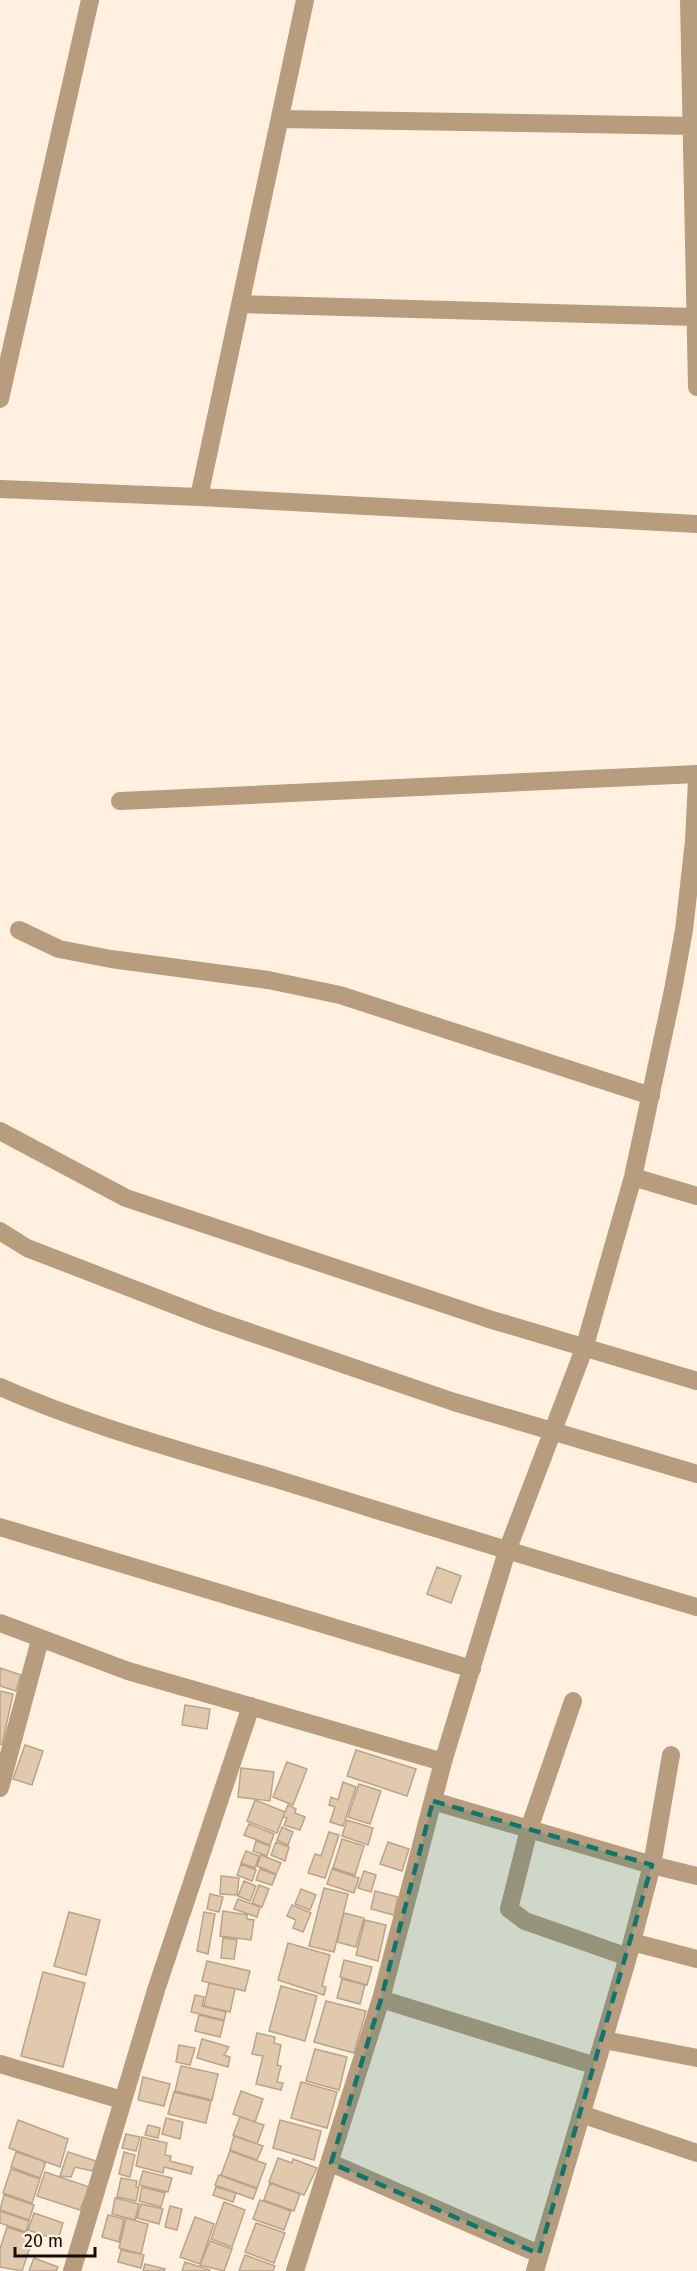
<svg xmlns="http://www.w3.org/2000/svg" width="697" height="2271" font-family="'Fira Sans',sans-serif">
	<rect width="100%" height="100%" fill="#fff0df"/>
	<path fill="#e1c9ae" stroke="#bba389" stroke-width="1.5" d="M437,1567L461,1576L451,1603L427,1594Z
		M0,1668L21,1675L16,1691L0,1686Z
		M0,1691L13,1694L2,1745L0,1744Z
		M185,1705L210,1709L207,1729L182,1725Z
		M25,1745L43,1751L32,1785L13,1779Z
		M356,1750L416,1769L407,1796L347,1776Z
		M287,1762L307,1769L293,1805L273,1797Z
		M241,1768L274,1772L270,1801L238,1797Z
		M343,1782L356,1787L343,1826L330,1822L335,1807L329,1805L331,1797L338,1800Z
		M359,1784L381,1791L370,1824L348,1817Z
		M255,1800L285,1812L277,1833L247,1821Z
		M288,1805L296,1809L295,1813L305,1817L300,1830L284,1825L287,1818L283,1817Z
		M347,1820L373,1828L368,1845L342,1836Z
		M249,1824L274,1834L270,1845L244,1835Z
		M282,1827L293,1832L288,1845L277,1840Z
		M329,1832L339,1835L325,1878L308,1873L315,1854L321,1856Z
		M342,1839L364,1846L355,1875L333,1868Z
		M256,1841L270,1846L267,1856L253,1851Z
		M276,1842L289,1847L285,1861L271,1855Z
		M388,1842L409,1849L402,1871L380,1864Z
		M246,1851L259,1856L255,1868L241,1863Z
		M261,1855L281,1863L276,1874L257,1866Z
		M241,1864L256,1870L252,1881L237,1875Z
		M260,1869L276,1875L272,1885L256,1880Z
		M332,1869L359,1878L354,1893L327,1884Z
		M364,1871L376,1875L371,1892L358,1888Z
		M221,1876L239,1878L237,1895L220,1894Z
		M244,1881L256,1886L250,1901L238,1896Z
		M259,1885L269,1889L262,1907L252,1903Z
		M324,1888L348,1894L334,1952L309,1946Z
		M301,1889L316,1895L310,1910L295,1904Z
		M375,1891L398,1897L394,1915L371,1909Z
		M210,1894L223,1897L219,1912L207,1909Z
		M238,1899L260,1907L257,1917L234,1909Z
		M292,1905L311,1913L303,1932L293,1928L296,1920L287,1916Z
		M223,1911L247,1915V1919L254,1920L251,1940L220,1936Z
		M69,1912L100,1920L86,1975L54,1966Z
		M204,1912L215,1914L208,1954L197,1951Z
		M344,1913L364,1918L356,1947L337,1942Z
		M365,1920L386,1925L378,1961L356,1955Z
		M223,1938L237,1940L234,1959L221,1958Z
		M288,1943L330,1955L322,1986L326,1987L324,1995L278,1980Z
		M344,1960L372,1967L367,1985L340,1977Z
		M207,1961L250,1971L245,1991L202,1981Z
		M43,1972L85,1983L63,2067L21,2056Z
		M342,1979L365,1985L360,2004L337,1998Z
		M209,1983L235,1989L230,2012L204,2006Z
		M281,1986L317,1996L305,2041L269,2031Z
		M195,1995L204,1997L202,2006L226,2012L224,2020L191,2012Z
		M326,2001L366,2011L354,2053L314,2042Z
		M199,2015L224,2021L220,2037L195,2031Z
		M257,2033L275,2037L274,2043L281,2045L277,2065L281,2066L277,2082L283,2083L281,2090L256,2084L263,2056L252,2054Z
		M202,2039L229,2047L224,2055L230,2057L228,2067L197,2058Z
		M179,2045L195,2048L190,2065L176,2062Z
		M315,2049L347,2057L339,2090L306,2081Z
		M181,2066L218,2074L212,2100L175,2091Z
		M143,2077L170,2084L164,2106L138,2100Z
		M301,2082L337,2092L327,2128L291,2118Z
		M241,2091L263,2099L255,2122L233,2114Z
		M174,2092L211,2101L206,2123L168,2114Z
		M240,2117L264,2125L257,2144L233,2135Z
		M166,2118L183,2122L180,2139L162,2134Z
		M18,2120L68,2139L60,2167L9,2148Z
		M280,2120L321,2131L314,2160L273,2148Z
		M148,2125L160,2128L158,2138L145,2135Z
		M126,2134L140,2137L136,2151L122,2148Z
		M234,2136L263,2146L257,2160L230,2150Z
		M142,2137L167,2143L165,2155L171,2156L170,2161L193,2167L191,2174L164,2167L163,2173L136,2166Z
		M230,2151L266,2164L257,2188L221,2175Z
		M16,2152L43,2161L45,2164L40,2178L11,2167Z
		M68,2152L96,2161L93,2171L75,2167L71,2177L60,2176Z
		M124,2152L135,2155L130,2177L119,2174Z
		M278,2158L292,2163L293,2159L317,2168L304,2195L269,2182Z
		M11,2169L40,2179L32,2203L3,2193Z
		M143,2171L172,2178L168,2192L139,2185Z
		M45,2172L89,2187L80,2210L37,2196Z
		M219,2175L257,2189L253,2199L215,2185Z
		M121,2178L137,2181L136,2187H139L136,2201L117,2197Z
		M270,2183L300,2194L294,2211L264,2200Z
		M142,2187L165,2193L161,2207L139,2201Z
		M216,2187L236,2193L233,2202L213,2195Z
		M4,2195L34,2205L29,2220L0,2210Z
		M115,2198L139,2204L135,2220L112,2214Z
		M260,2200L291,2211L284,2230L253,2219Z
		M224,2202L245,2210L232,2247L211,2239Z
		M141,2204L163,2209L159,2224L137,2218Z
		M170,2206L182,2209L177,2230L165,2227Z
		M0,2211L29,2221L26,2232L0,2223Z
		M34,2213L63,2223L58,2240L28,2230Z
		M108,2215L124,2219L119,2242L102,2237Z
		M195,2217L214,2224L200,2264L180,2257Z
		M126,2218L148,2224L141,2254L119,2248Z
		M256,2223L285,2233L274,2263L245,2252Z
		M7,2227L34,2236L22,2271L0,2267V2249Z
		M210,2241L232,2249L224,2271L200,2265Z
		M121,2250L144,2255L141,2268L118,2262Z
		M245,2255L275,2266L273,2271H239Z
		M34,2258L58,2267L56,2271H29Z
		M185,2262L210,2270V2271H182Z
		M145,2264L165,2269L164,2271H143Z"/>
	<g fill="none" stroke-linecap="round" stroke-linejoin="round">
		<path stroke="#b79c7e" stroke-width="18" d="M689,0L697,387
			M280,119L697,126
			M240,304L695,317
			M0,399L90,0
			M0,489L199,497L697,524
			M199,497L305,0
			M120,801L697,774
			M19,930L59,949L111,959L268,980L340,995L651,1096
			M0,1131L126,1198L489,1319L697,1381
			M633,1177L697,1196
			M0,1231L27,1248L211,1319L454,1402L697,1474
			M0,1387C88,1426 183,1451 276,1479C416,1522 556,1566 697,1607
			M0,1527L472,1669
			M0,1623L128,1671L443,1762
			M573,1701L529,1829L509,1909L525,1921L628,1957
			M671,1755L652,1865L697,1876
			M0,1788L40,1640
			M433,1801L652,1865L628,1957L535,2271
			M632,1942L697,1959
			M381,1999L596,2066
			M604,2040L697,2058
			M0,2064L122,2100
			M581,2114L697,2153
			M331,2163L539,2254
			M72,2271L156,1990L251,1706
			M295,2271L381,1999L443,1762L507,1551L584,1349L633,1177L673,990L684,930L694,841L697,780"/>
	</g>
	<path fill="#0f766e" fill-opacity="0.2" stroke="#0f766e" stroke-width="4.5" stroke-dasharray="12 8" stroke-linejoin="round" d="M433,1801L652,1865L539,2254L331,2163L381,1999Z"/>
	<path d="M15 2247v9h80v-9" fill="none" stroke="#150d04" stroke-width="3"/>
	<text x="24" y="2247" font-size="18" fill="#150d04" stroke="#fff0df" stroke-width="4.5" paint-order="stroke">20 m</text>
</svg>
